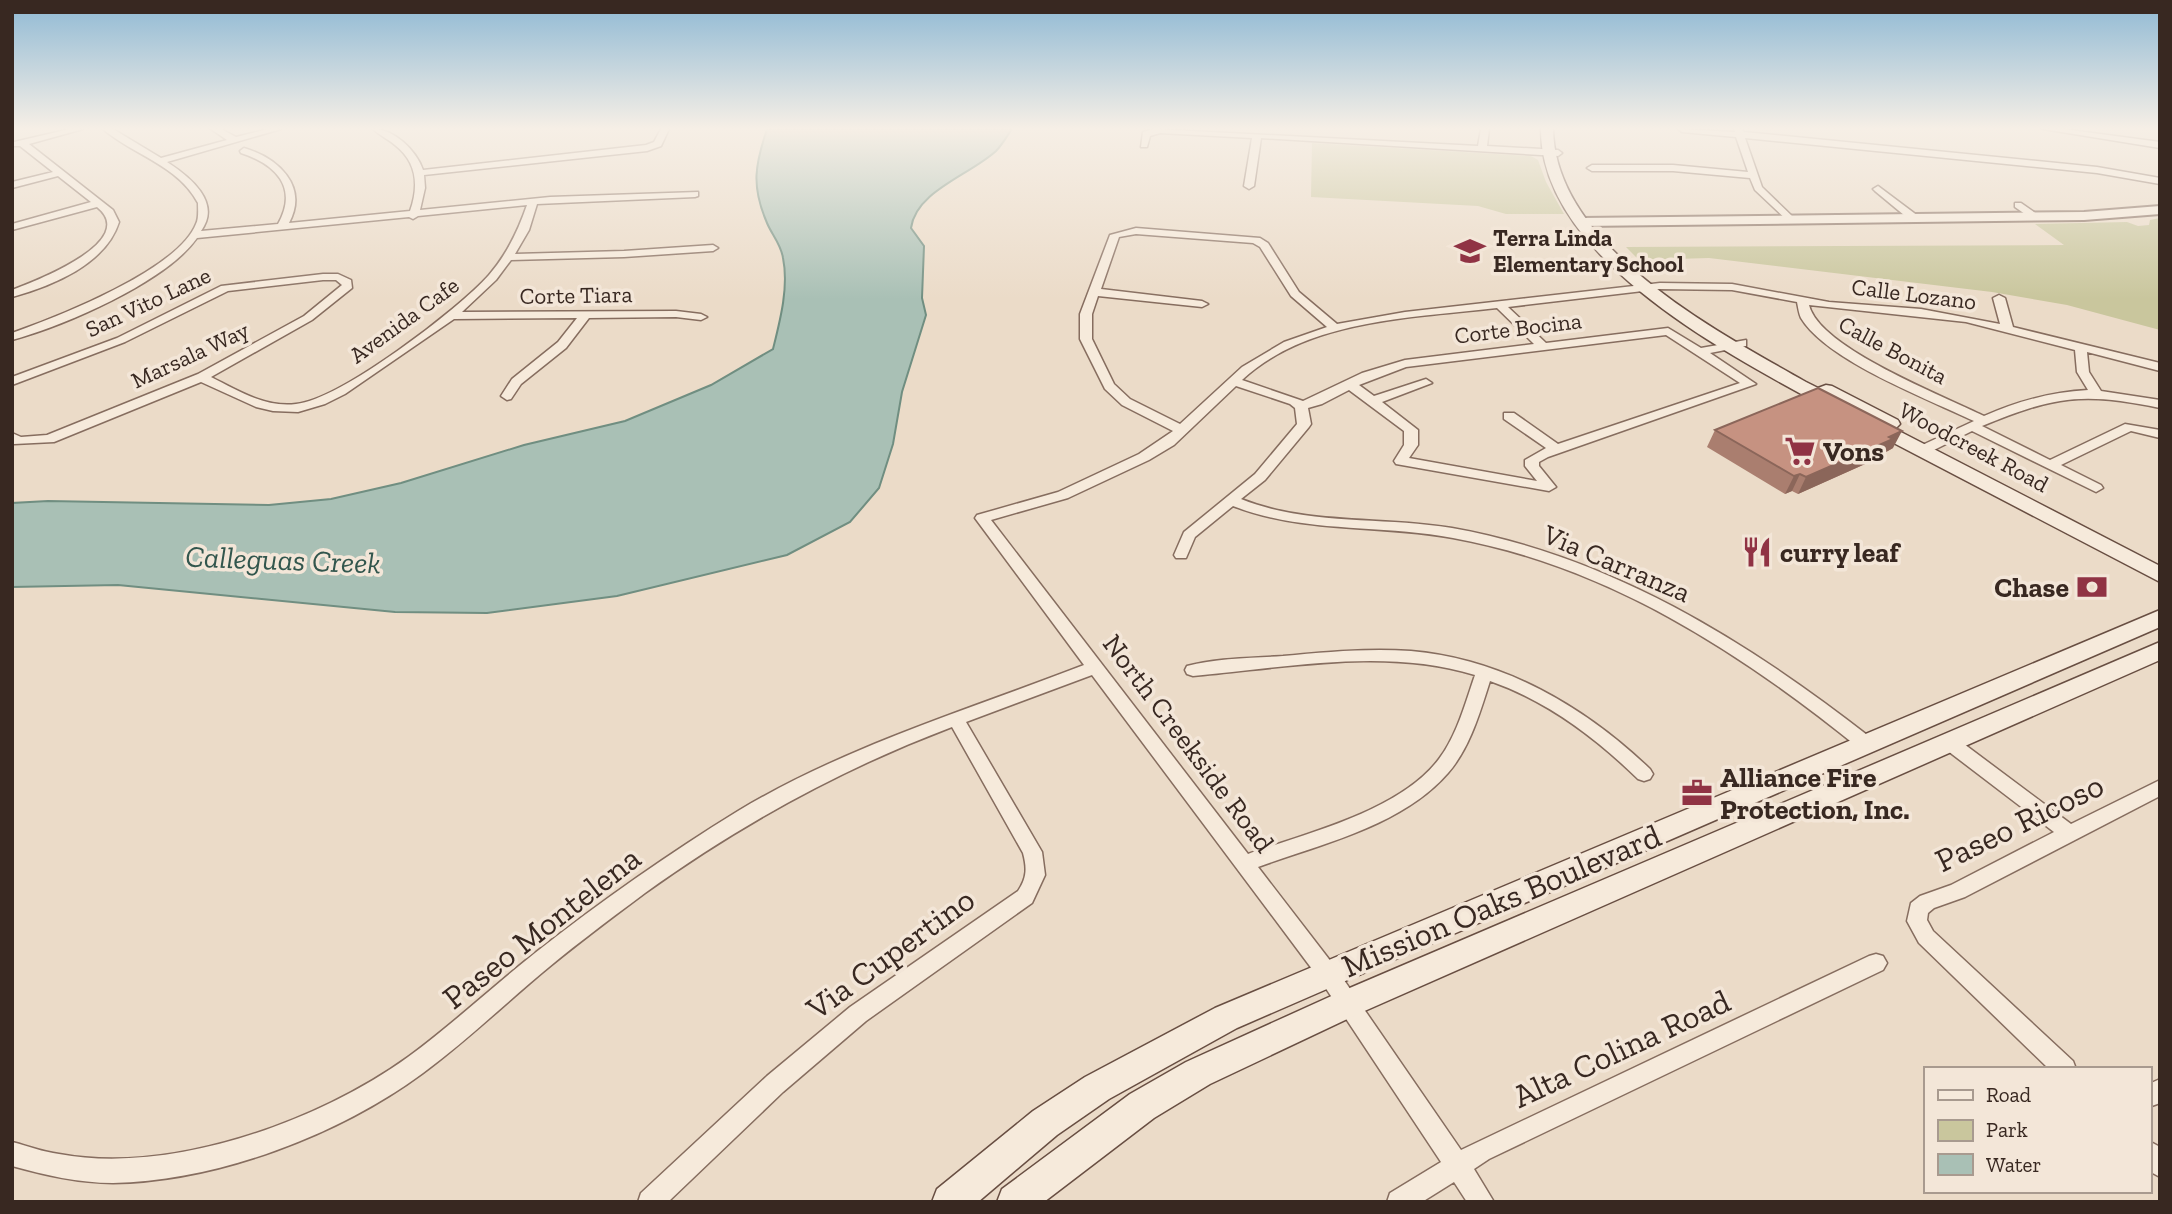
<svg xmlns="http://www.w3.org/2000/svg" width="2172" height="1214" font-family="'Zilla Slab',serif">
	<rect width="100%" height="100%" fill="#ebdbc8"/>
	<path fill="#c9c69d" d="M1312,143L1531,156L1538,160L1546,182L1564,214H1506L1478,206L1311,197Z
		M2160,218V330L2067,305L1992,292L1709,258L1639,260L1626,247L2064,245L2035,224L2127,222L2138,226L2149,225L2150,220Z"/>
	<path fill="#a9c0b5" stroke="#708e81" stroke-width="2" d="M767,129H1012C1007,136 1002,145 996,151C970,175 916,191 911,228L924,246L922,298L926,315L902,392L893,444L879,488L850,522L787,555L617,596L487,613L395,612L118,585L12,587V503L48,501L269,505L331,499L401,483L524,445L625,421L711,385L773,349C780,321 789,287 783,258C781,244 772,235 767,223C751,186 755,165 767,129Z"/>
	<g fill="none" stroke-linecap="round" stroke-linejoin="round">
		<g stroke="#866d5f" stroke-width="3">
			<path id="minor" d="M70,129H83L29,144L113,210L119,222C106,264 52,286 12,297V290C36,281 140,241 97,207L12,230V224L91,202L58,176L12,188V182L53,172L20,146H14V142Z
				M103,129H113L161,158L227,140L211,129H221L236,137L268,129H281L167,162C190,177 222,202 201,231L278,224C299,187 275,164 241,153L240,151L244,148C278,158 309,186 289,223L410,211C419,186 417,162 395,145C388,139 379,135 373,129C394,129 416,150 423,170L646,145L654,142L661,129H669L661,146L647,151L424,175L425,188L420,210L550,197L698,192V196L695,197L537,204L529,230L515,254L624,251L713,245L718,248L713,251L624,257L511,260L496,280L462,312L676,311L701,314L707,317L701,320L676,317L589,318L566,348L521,384L511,399L507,400L501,396L512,379L558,342L577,318L454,319L345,394L325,404L298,412L273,411L256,407L201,382L54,442L14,444L12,433L21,437L47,435L198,374L304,316L342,285L336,280H323L228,291L125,342L12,385V377L117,338L221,286L323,274H338L351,280L352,288L312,320L211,377C237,390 265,408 296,404C340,400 459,309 489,275C507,254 518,231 527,205L418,216L413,219L409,217L197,238C166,282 64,326 12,340V333C57,317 178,270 196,224C199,219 198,209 198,203C178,165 133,155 103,129Z
				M1154,129L1478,146L1481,129H1489L1487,146L1558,150L1562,153L1558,156L1261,138L1254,186L1249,189L1244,186L1252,138L1160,133L1150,136L1147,147H1141L1143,132Z
				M1678,129L1735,132L1734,129H1742L1744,132L2097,167L2160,178V184L2097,173L1745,138L1762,187L1793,217V221L1789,222L1755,190L1750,178L1673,171H1592L1587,168L1592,165H1673L1748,172L1736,137L1682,132Z
				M2043,129H2063L2160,142V148Z
				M1878,186L1918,216V220H1910L1875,191L1873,189Z
				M2015,203H2021L2041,217L2032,219L2015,207Z
				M1136,228L1260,238L1268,243L1299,292L1337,324L1405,312L1660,283L1732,284L1829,302L1921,309L2000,324L1993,298L1999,295L2005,298L2013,327L2160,363V371L2087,352L2089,372L2101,391L2160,400V408C2082,392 2055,396 1982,426L2050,460L2125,424L2160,430V438L2131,431L2061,465L2101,485L2103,488L2096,492L1972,431L1928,453H1918V447L1974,421C1928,399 1827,361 1801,318C1799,314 1798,307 1797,302L1732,290L1660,289L1508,307L1546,343L1668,328L1701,348L1746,340V346L1710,353L1756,384L1548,457L1539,462V466L1556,487L1549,491L1396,464L1394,461L1404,445V431L1349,390L1322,404L1308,408L1311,424L1309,427L1265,480L1241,499C1309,526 1381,516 1452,528C1610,556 1747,641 1871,738L1874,743L1871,748H1859C1739,651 1607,566 1453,538C1379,524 1305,534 1233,506L1195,537L1186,558H1176L1174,555L1184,532L1255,474L1297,424L1295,408L1290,404L1236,386L1174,445L1149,460L1068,498L991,520L1248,854C1307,833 1400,811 1439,759C1457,735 1465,704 1475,675C1385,647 1285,668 1193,676L1187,674L1185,670L1187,666C1215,658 1253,658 1283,656C1325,652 1368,648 1411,651C1503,659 1584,706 1650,769L1653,774L1650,779L1644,781L1638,779C1595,737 1547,701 1490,681C1480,712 1470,748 1448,773C1402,826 1321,844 1258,867L1335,967L1461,1150L1869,956L1876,954L1883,956L1887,963L1883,970L1489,1159L1474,1169L1494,1202H1467L1454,1182L1422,1202H1387L1390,1193L1441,1162L1321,981L1092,675L966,722L1042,852L1045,875L1032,903L866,1021L783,1092L668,1202H638L641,1193L767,1076L850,1007L1018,891C1027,878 1027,868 1023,853L952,727C841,769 741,824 645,893C606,922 567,951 530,983C495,1013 461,1045 423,1073C339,1135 218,1181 113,1183C78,1183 45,1175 12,1166V1142C28,1146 43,1152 59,1154C170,1175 318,1122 408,1057C452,1025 492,987 535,953C600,902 668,854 738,811C846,746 968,710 1084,665L975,518L977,515L1058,492L1139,454L1173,431L1122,405L1105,389L1080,339V314L1110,235ZM1136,234L1253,243L1260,247L1291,296L1327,327L1284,342L1242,367L1180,424L1130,399L1114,384L1092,339V314L1098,296L1202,307L1208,304L1202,301L1101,289L1119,237ZM1809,305L1966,322L2075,350L2077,372L2088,390C2051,392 2018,401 1984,416C1944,396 1819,348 1809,305ZM1497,308L1534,344L1405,360L1362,373L1303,401L1242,380C1307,319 1413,318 1497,308ZM1666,335L1740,383L1558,444L1514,413H1504V419L1546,448L1525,460V466L1537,481L1409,458L1418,445V430L1382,402L1432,383L1426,379L1374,396L1359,385L1406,367Z
				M1950,736L1956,738L2071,824L2160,780V796L1965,897L1934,908L1928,913L1927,920L1933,931L2073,1061L2076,1069H2049L1919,943L1907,921L1911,903L1920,896L1951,885L2054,832L1944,748L1941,743L1944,738Z
				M2160,1079V1103L2149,1107V1084Z
				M2149,1141L2160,1147V1177L2149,1171Z"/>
		</g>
		<g stroke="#866d5f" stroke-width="4">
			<path id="tertiary" d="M2160,206V214L2084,220L1581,226L1575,222L1581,218L2084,212Z"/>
		</g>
		<g stroke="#684e42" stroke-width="3">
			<path id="secondary" d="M1541,129H1553C1555,247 1716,331 1806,382L1818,388L1826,385L1832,386L1898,420L1900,424L1895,429L2160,566V582L1865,428L1863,424L1868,419L1844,407L1836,411L1829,409C1731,356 1540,258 1541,129Z
				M2160,610V627L1237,1028L1109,1099L1057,1135L978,1202H932L937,1189L1033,1111L1085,1077L1215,1008Z
				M2160,642V660L1360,1013L1210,1084L1154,1118L1044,1202H997L1002,1189L1130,1094L1186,1062L1338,993Z"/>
		</g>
		<use href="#minor" fill="#f6eadb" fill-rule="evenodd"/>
		<use href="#tertiary" fill="#f6eadb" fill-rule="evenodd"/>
		<use href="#secondary" fill="#f6eadb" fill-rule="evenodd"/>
	</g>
	<path fill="#aa7e6f" d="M1715,430L1893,448L1886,452L1883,456L1798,494L1792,491L1785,494L1707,447Z"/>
	<path fill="#8b665a" d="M1902,431L1893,448L1886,452L1883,456L1798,494L1806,477Z
		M1800,474L1792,491L1785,494L1794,476Z"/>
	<path fill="#c69281" stroke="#8b665a" stroke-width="2" d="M1818,388L1902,431L1889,437L1893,439L1806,477L1800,474L1794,476L1715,430Z"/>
	<linearGradient id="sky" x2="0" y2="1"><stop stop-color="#8fb9d4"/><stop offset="0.43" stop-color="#f6efe6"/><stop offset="1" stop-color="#f6efe6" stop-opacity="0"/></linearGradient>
	<rect width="2172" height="299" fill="url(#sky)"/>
	<defs>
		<g id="school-bare" transform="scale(2.415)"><path d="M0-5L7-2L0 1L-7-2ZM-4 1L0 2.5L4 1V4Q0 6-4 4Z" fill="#903344" stroke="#f3e6d8" stroke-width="2.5" paint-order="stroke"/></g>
		<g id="supermarket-bare" transform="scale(2.415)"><path d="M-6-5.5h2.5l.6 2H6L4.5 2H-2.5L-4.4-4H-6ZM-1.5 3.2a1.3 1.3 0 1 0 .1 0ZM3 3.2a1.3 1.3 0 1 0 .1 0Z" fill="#903344" stroke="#f3e6d8" stroke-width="2.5" paint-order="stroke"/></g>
		<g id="restaurant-bare" transform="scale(2.415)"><path d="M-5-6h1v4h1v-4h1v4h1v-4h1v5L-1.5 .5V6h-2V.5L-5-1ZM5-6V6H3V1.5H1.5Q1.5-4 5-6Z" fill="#903344" stroke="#f3e6d8" stroke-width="2.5" paint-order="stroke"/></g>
		<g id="bank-bare" transform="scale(2.415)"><path d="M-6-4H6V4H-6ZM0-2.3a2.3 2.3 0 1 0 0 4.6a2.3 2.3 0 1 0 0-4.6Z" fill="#903344" stroke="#f3e6d8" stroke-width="2.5" paint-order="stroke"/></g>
		<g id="office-bare" transform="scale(2.415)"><path d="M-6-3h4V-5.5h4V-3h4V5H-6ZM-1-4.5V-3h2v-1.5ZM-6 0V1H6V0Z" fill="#903344" stroke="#f3e6d8" stroke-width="2.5" paint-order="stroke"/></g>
	</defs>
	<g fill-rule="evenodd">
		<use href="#school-bare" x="1470" y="251"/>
		<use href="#supermarket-bare" x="1800" y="451"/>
		<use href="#restaurant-bare" x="1757" y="552"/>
		<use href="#bank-bare" x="2092" y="587"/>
		<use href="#office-bare" x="1697" y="793"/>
	</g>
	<g text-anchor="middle" stroke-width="7" stroke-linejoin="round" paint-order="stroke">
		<g font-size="23" font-weight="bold" fill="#382821" stroke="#f3e6d8" text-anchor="start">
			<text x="1493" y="246">Terra Linda<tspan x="1493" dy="26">Elementary School</tspan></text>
		</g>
		<g font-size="23" fill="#382821" stroke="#f3e6d8">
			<text transform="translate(1914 294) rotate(7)" y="8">Calle Lozano</text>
			<text transform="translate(576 295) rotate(-1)" y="8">Corte Tiara</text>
			<text transform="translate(148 302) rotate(-25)" y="8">San Vito Lane</text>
			<text transform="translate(404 320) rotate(-36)" y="8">Avenida Cafe</text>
			<text transform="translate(1518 328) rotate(-7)" y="8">Corte Bocina</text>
			<text transform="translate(1893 350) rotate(28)" y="8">Calle Bonita</text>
			<text transform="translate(190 355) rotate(-25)" y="8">Marsala Way</text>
			<text transform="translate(1974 447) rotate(28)" y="8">Woodcreek Road</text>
		</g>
		<g font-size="28" font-weight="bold" fill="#382821" stroke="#f3e6d8" text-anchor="start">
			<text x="1823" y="461">Vons</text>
			<text x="1780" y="562">curry leaf</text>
			<text x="2069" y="597" text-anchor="end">Chase</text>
			<text x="1720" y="787">Alliance Fire<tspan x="1720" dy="32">Protection, Inc.</tspan></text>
		</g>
		<g font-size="28" fill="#382821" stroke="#f3e6d8">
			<text transform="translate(1617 563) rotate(23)" y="10">Via Carranza</text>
			<text transform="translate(1189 743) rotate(53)" y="10">North Creekside Road</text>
		</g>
		<g font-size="30" font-style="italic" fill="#32564d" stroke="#f3e6d8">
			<text transform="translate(283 560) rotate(2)" y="10">Calleguas Creek</text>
		</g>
		<g font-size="33" fill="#382821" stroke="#f3e6d8">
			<text transform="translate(2019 822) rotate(-26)" y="12">Paseo Ricoso</text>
			<text transform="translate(1501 900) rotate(-23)" y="12">Mission Oaks Boulevard</text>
			<text transform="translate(541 927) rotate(-38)" y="12">Paseo Montelena</text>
			<text transform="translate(890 953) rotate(-36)" y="12">Via Cupertino</text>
			<text transform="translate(1621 1048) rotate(-25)" y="12">Alta Colina Road</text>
		</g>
	</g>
	<rect width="2172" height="1214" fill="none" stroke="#382821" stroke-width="28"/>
	<rect x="1924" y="1067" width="228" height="126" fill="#f3e6d8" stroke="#a89a8f" stroke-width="2"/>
	<rect x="1938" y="1090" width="35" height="10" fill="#f6eadb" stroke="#a89a8f" stroke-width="2"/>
	<text x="1986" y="1102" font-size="21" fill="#382821">Road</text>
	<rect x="1938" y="1120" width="35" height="21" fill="#c9c69d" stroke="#a89a8f" stroke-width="2"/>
	<text x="1986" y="1137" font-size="21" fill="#382821">Park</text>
	<rect x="1938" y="1154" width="35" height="21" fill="#a9c0b5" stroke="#a89a8f" stroke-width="2"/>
	<text x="1986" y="1172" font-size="21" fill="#382821">Water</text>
</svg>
